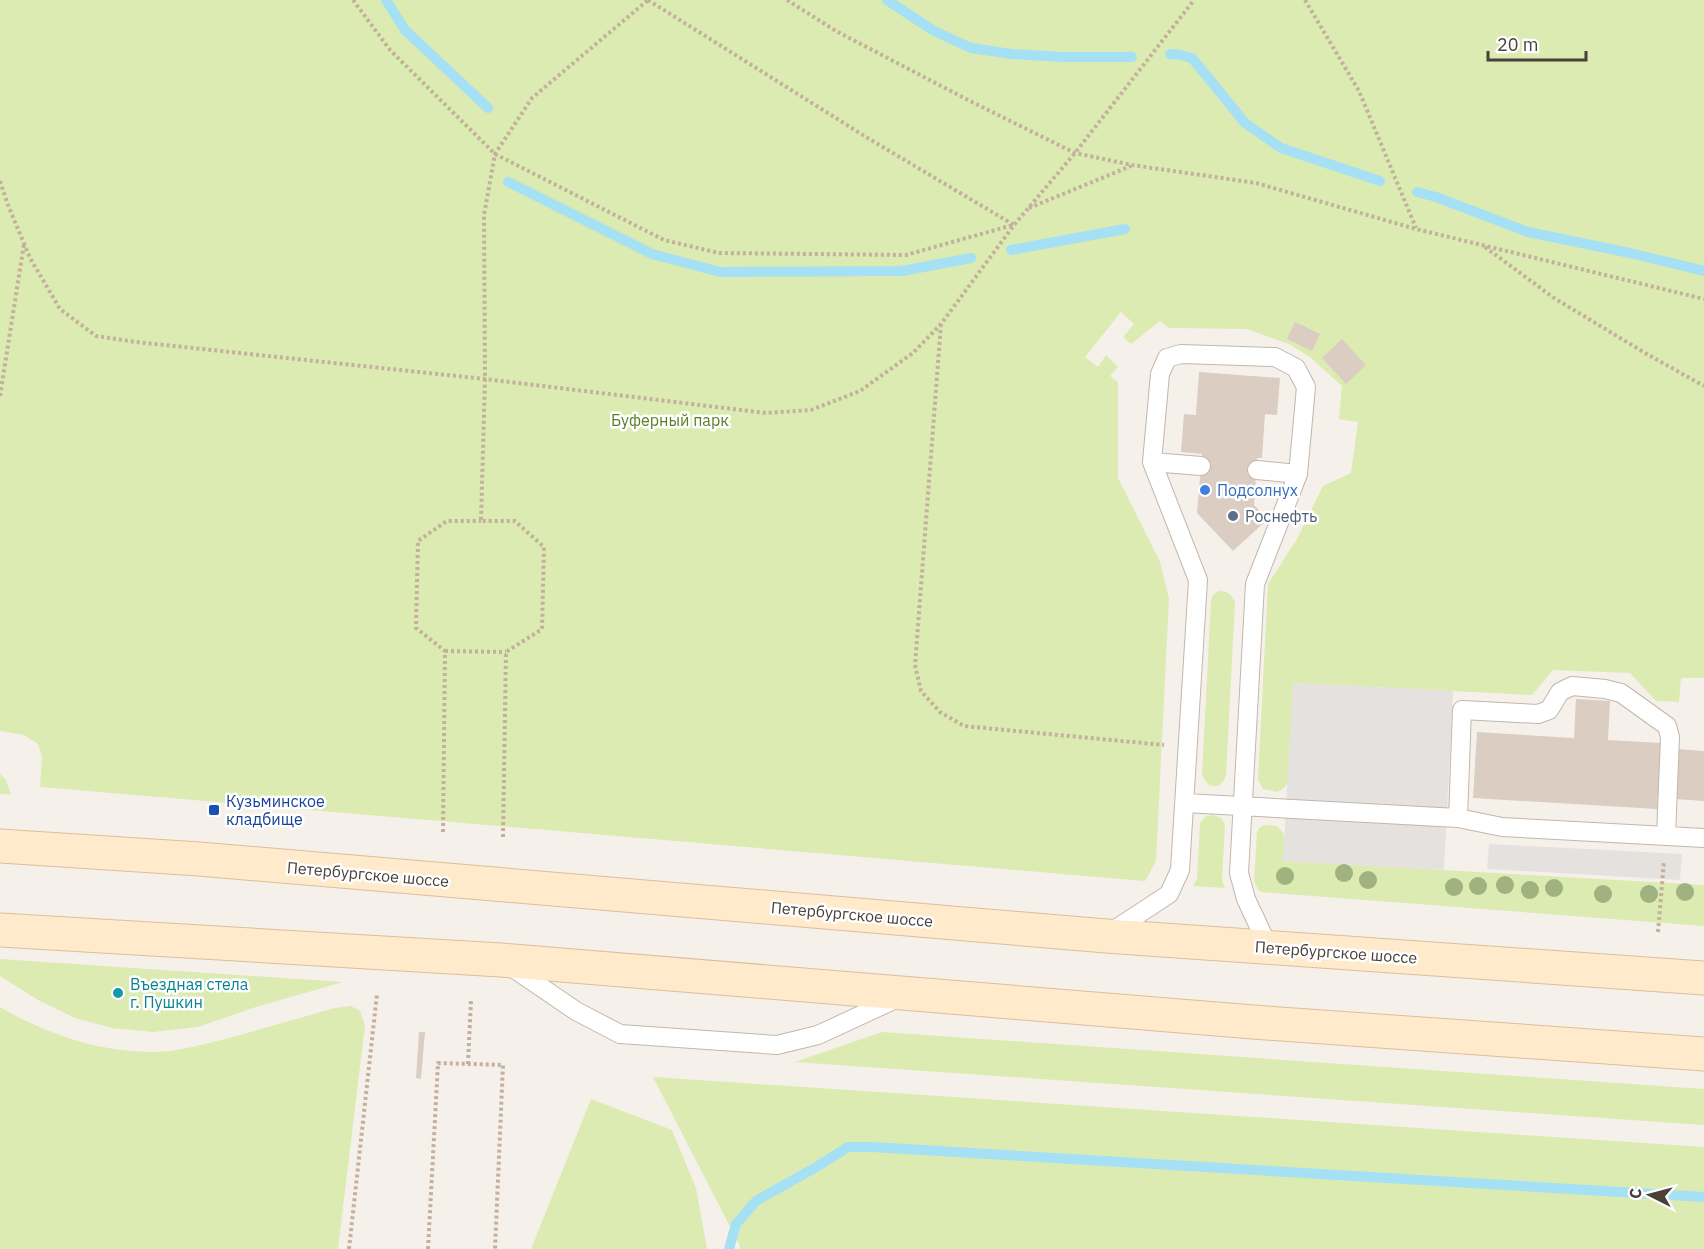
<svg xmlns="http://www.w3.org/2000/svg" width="1704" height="1249" font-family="'IBM Plex Sans',sans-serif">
	<rect width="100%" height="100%" fill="#f6f0ea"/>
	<path fill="#dbebb2" d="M0,0H1704V678H1681L1679,702L1656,701L1630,673L1553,670L1532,695L1293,683L1288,782L1285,787L1278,792L1263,789L1258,780L1268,584L1297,539L1323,486L1351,473L1358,422L1339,419L1342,386L1311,358L1291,345L1247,329L1169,328L1160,321L1131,344L1123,337L1134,324L1121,312L1085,357L1098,367L1106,355L1118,367L1110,376L1118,382V478L1160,562L1169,598L1156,861L1145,881L40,787L42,757L38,744L24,735L0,731Z
		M1219,591C1228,591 1231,594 1235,602L1226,775C1222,791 1206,789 1202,774L1211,601L1213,595Z
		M0,774L6,780L11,795L0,794Z
		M1213,815L1221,818L1225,824L1222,880L1225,888L1193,886L1197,879L1200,823L1206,816Z
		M1264,825L1277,826L1284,834V861L1704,885V926L1261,892L1258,889L1254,881L1257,833L1259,828Z
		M0,959L343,982L256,1007L198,1027L153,1032L112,1028L75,1018L38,1000L0,976Z
		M351,1006L360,1011L365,1025L338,1249H0V1007C46,1034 99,1052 153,1052C176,1052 206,1044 229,1038C265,1028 300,1018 335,1008Z
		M882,1032L1704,1089V1125L795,1062Z
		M653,1077L1704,1147V1249H739L740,1246Z
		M591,1099L672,1130L696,1188L707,1249H531Z"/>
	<path fill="#e4e1df" d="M1293,683L1453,691L1444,870L1283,861Z
		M1489,844L1682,854L1680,880L1487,869Z"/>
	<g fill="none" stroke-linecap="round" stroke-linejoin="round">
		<path stroke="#a5e0f4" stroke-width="10" d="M386,0L405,30L488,108
			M887,0L934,31L971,48L1011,54L1063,57H1132
			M1170,54L1181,55L1192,58L1245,123L1281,148L1380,181
			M508,182L652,254L720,272L902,271L971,258
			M1417,192L1436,197L1528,232L1630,253L1704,271
			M1011,250L1125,229
			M729,1249L736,1224L756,1201L818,1166L848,1147H872L1704,1197"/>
	</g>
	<path fill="#dbcdc2" d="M1295,322L1320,334L1312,351L1287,339Z
		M1342,339L1366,365L1346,384L1322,358Z
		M1199,372L1280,378L1277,415L1265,414L1262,458H1257L1254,505L1268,519L1233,551L1197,513L1202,454L1181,452L1184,414L1196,415Z
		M1576,699L1610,701L1608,740L1661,743L1657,809L1473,798L1477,732L1574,738Z
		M1677,749L1704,751V801L1675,799Z
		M419,1032H425L421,1079L416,1078Z"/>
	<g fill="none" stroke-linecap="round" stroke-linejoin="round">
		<g stroke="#c2b7ac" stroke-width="20">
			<path id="lane" d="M1152,462L1201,466
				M1257,470L1298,474
				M1185,803L1458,818L1502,827L1704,838
				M1458,818L1462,710L1538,714L1549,710L1560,692L1572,686L1605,689L1621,693L1667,726L1670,737L1666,836
				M1108,934L1169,894L1180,870L1198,580L1152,462L1160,374L1167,358L1181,354L1275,357L1296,368L1306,387L1298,474L1255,584L1239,873L1246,899L1269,948
				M507,964L576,1011L620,1034L777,1045L818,1035L900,997"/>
		</g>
		<g stroke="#dbbf9a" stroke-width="35">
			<path id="secondary" d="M0,846L199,859L1106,936L1704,978
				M0,930L501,960L1253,1022L1704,1054"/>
		</g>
		<path stroke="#c4b09d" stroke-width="4" stroke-dasharray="3 3" stroke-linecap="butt" d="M353,0L390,50L495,154L664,240L719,253L906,255L1013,225
			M648,0L866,137L1014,225
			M787,0L836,31L968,100L1075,153L1132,165L1256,183L1416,229L1704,299
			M1305,0L1359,91L1416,228
			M0,181L8,205L30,258L60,309L96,336L136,342L485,379L766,413L811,410L860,391L913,353L941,324L1014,225L1075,153L1194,0
			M1029,208L1131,166
			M1485,247L1554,298L1645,353L1704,386
			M941,324L915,665L921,691L940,712L964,726L1164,745
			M0,396L24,244
			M445,651L506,652
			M443,832L445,651L416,628L418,541L447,521H481
			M503,837L506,652L542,629L544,547L515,521H481L485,379L484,215L495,154L532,98L648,0
			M1658,932L1664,861
			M468,1064L471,1000
			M349,1249L377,994
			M428,1249L438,1063L503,1065L495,1249"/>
		<use href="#lane" stroke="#fff" stroke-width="18"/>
		<use href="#secondary" stroke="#ffeacb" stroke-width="33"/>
	</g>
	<g fill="#9fb27f">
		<circle cx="1344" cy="873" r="9"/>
		<circle cx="1285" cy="876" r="9"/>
		<circle cx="1368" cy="880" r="9"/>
		<circle cx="1505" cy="885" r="9"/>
		<circle cx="1478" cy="886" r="9"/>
		<circle cx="1454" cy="887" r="9"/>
		<circle cx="1554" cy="888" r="9"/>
		<circle cx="1530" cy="890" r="9"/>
		<circle cx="1685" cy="892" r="9"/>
		<circle cx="1603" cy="894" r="9"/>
		<circle cx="1649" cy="894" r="9"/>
	</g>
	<circle fill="#3f7fe0" stroke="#fff" stroke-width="2" cx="1205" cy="490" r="6"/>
	<circle fill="#5c6f8a" stroke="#fff" stroke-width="2" cx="1233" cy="516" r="6"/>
	<rect fill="#1a4fb4" stroke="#fff" stroke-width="2" x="208" y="804" width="12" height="12" rx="3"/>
	<circle fill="#0f9aa8" stroke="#fff" stroke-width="2" cx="118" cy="993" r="6"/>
	<g text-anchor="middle" stroke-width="5" stroke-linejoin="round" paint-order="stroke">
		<g font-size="16" fill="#578027" stroke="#fff">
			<text x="670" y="426">Буферный парк</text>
		</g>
		<g font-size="16" fill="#366cbe" stroke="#fff" text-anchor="start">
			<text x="1217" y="496">Подсолнух</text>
		</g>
		<g font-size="16" fill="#4e5e75" stroke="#fff" text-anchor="start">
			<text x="1245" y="522">Роснефть</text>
		</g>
		<g font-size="16" fill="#164399" stroke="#fff" text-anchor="start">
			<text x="226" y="807">Кузьминское<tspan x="226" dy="18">кладбище</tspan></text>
		</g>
		<g font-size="16" fill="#4a4038" stroke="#fff">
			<text transform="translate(368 874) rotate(5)" y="6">Петербургское шоссе</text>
			<text transform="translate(852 914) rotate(5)" y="6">Петербургское шоссе</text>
			<text transform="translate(1336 952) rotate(4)" y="6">Петербургское шоссе</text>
		</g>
		<g font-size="16" fill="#0d838f" stroke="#fff" text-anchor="start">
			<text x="130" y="990">Въездная стела<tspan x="130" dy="18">г. Пушкин</tspan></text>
		</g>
	</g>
	<g transform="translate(1650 1195) rotate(276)" stroke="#ffffff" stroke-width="4.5" paint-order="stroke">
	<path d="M0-4.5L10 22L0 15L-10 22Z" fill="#4a4038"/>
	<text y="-9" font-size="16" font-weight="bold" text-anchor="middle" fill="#4a4038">С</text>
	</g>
	<path d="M1488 51v9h98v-9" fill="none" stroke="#4a4038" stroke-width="3"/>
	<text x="1497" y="51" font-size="18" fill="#4a4038" stroke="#ffffff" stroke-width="4.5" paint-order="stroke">20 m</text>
</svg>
